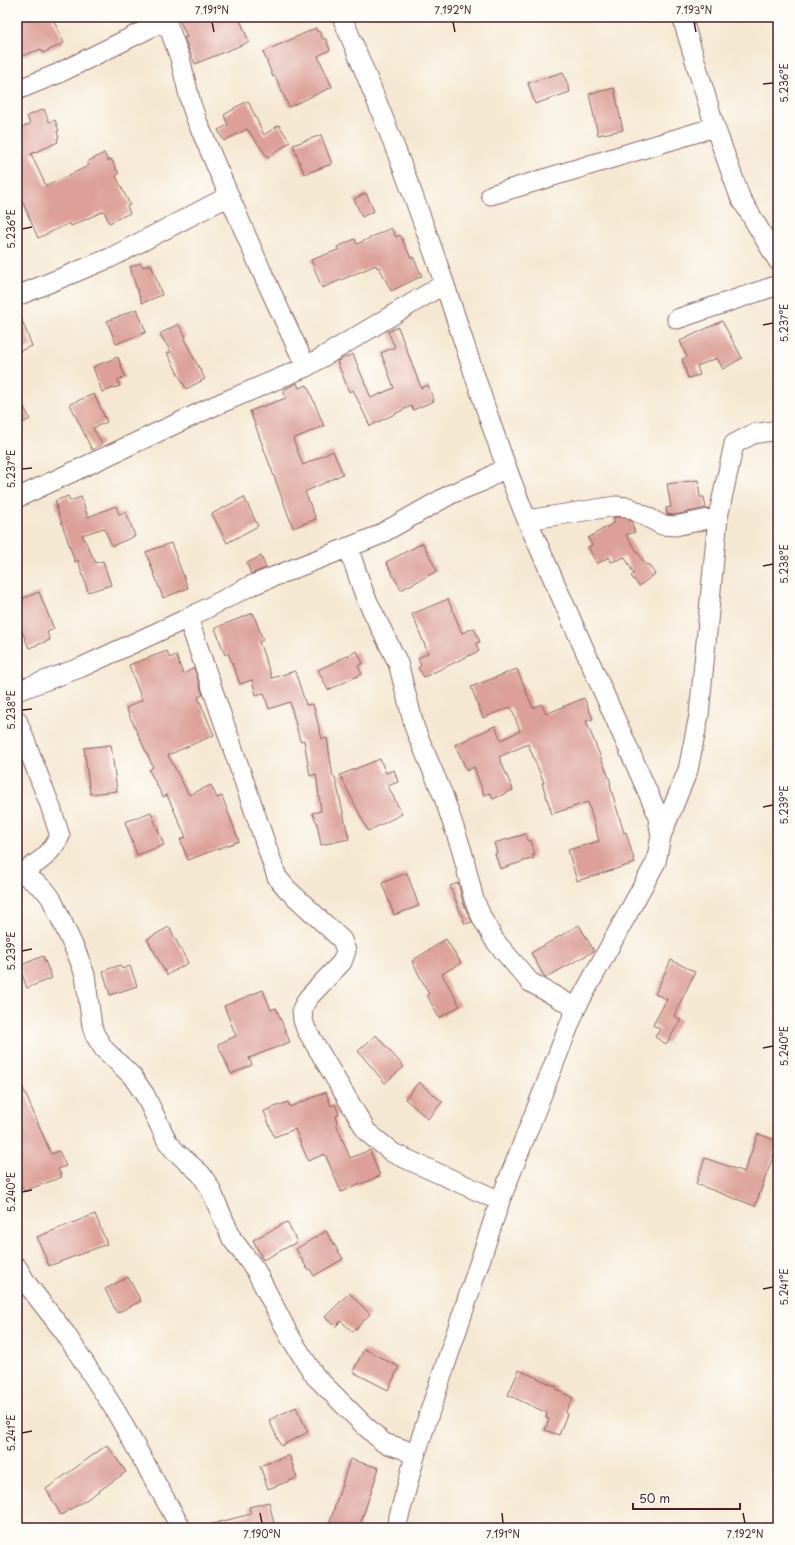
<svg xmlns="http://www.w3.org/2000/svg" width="795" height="1545" font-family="'Playpen Sans',sans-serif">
	<rect width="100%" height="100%" fill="#fdfcf7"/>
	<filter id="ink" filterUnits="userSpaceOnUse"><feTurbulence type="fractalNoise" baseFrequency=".025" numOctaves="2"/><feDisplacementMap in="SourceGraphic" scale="8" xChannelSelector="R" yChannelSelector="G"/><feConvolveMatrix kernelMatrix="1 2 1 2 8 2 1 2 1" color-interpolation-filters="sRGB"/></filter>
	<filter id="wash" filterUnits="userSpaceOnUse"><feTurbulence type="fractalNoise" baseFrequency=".012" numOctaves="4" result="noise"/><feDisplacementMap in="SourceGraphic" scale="16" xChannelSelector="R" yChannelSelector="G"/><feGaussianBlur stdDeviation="0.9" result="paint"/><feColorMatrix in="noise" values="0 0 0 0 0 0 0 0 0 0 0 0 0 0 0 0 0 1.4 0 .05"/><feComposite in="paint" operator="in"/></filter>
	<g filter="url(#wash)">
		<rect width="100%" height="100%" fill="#f5e8d2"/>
		<g id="blocks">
			<path fill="#dca098" d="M17,17H52L64,43L43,53L41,49L17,58Z
				M178,17H239L249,42L195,64L184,38L187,37Z
				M316,28L317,32L319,31L323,39H326L330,50L318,56L332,87L289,107L275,76L273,77L263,52Z
				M563,72L570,92L535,104L528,83Z
				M614,88L623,130L598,135L589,94Z
				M248,101L264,135L279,125L290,142L268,158L247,129L224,141L218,130L228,125L224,115L234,109V108Z
				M44,109L49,122L55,120L59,131L57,132L59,138L57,139L58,142L31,154L46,186L84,168L89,165L87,162L104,153L108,161L111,159L119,174L116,176L130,205L127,206L130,213L109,223L104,211L71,226L70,223L38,238L17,189V129L30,124L27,116Z
				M321,135L332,164L304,174L293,145Z
				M366,193L374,211L362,217L354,199Z
				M391,228L396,237L400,235L411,258L413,257L422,276L391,291L379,267L377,268L376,265L322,288L311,260L338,250L337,247L355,239L357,244Z
				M141,263L143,267L151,264L162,295L142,303L131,272H132L130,267Z
				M137,309L146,332L116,344L107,321Z
				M17,310H18L32,346L17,352Z
				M722,321L742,358L723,369L717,358L697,366L700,375L688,378L682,359L687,357L680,341Z
				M178,324L186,337L184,339L205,379L186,389L167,353L171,352L160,334Z
				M398,327L421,388L428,385L434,401L413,410L411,406L370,426L353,390L349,392L337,361L353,354L371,398L394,388L381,353L395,347L388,332Z
				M118,357L125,377L118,380L120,386L102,392L93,367Z
				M297,383L299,388L307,385L324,426L293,439L303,465L333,451L343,474L305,492L316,519L293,528L250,411L286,398L283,390Z
				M17,393L30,419L17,426Z
				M94,394L107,422L93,428L102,444L92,450L70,404Z
				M698,480L700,497H704L706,508L674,515L667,514L666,508L671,507L667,484Z
				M68,496L70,501L81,497L88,517L116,506L119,514L126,512L135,536L112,546L104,528L82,535L96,563L103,561L111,585L88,592L78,560L75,562L56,506H57L55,501Z
				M244,497L258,526L227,543L212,514Z
				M616,517L625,518L631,521L635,532L626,535L646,565L648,564L655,574L639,586L631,576L634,574L625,557L611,562L609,557L597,564L588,547L592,545L588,538L615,522L613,518Z
				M171,543L188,588L163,598L146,552Z
				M423,543L437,571L401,590L386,562Z
				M261,556L266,568L251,574L247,563Z
				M39,592L54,629L47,632L50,640L29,648L17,620V601Z
				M448,599L462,633L474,628L480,642L476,643L479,651L424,677L418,668L421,666L418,658L428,653L412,614Z
				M253,613L263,640L259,642L272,678L295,671L306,705L313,704L322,739L327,738L333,777H335L349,839L321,845L317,823L312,813L321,811L316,774L310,776L304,740L300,741L290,702L269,709L264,693L256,695L252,680L240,684L228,653L225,655L215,628Z
				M167,651L170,658L176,655L183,674L194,668L203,695L198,697L214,735L168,755L189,795L211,785L217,798L222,796L239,841L188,860L180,839L186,837L167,795L163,797L149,770L153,767L126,708L142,700L129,665Z
				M357,651L363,663L358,666L362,674L328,690L318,670Z
				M517,669L533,708L541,704L546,714L584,698L593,719L586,721L610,780L611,789L624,833L626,832L635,863L577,881L568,850L599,841L588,802L552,814L542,783H544L528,744L499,757L513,790L493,799L490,793L484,795L474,767L467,771L455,745L495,726L501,740L520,731L511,707L483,718L471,687Z
				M111,745L117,791L90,794L84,748Z
				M380,759L386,773L394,770L398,782L388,786L402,814L368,831L340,775Z
				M151,812L164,845L137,855L125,822Z
				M526,834L528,841L531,840L535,855H532L534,858L500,869L495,854L497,853L494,843Z
				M407,873L419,906L394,915L382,883Z
				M458,883L463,903L472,922L465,924L450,886Z
				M579,925L594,951L545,978L531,953Z
				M169,927L188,963L167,975L147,939Z
				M446,939L461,963L442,974L460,1006L439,1018L427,995L429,994L412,961Z
				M43,956L52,978L27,988L19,966Z
				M671,960L695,972L674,1016L681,1020L666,1044L655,1037L660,1029L653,1025L667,999L655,994Z
				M120,965L122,969L130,966L137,986L110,995L103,971Z
				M263,990L271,1010L276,1008L290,1042L249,1058L252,1065L231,1074L218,1044L236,1036L224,1006Z
				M376,1035L404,1067L385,1083L358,1051Z
				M17,1074L51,1154L59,1151L66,1166L58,1169L62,1177L24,1191L23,1188L17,1191Z
				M419,1082L442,1102L428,1119L405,1099Z
				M326,1092L331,1106L335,1104L339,1114L336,1116L337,1126L350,1158L370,1150L380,1176L341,1192L325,1154L308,1161L295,1129L274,1137L264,1111L288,1102L290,1107Z
				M758,1134L778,1141V1143L755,1206L696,1184L705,1158L744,1172Z
				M95,1214L107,1244L49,1266L37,1237Z
				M287,1222L297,1242L263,1260L253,1240Z
				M326,1231L343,1259L314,1276L310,1269L308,1270L296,1249Z
				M128,1277L141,1301L117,1313L105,1289Z
				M349,1293L370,1314L353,1332L341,1321L335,1327L325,1317Z
				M364,1349L399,1367L388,1390L353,1372Z
				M519,1370L557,1387L556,1389L573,1398L565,1413L567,1414L559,1435L545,1430L549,1419L546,1418L547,1413L508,1395Z
				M296,1407L308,1432L281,1446L269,1420Z
				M107,1445L126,1472L86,1500L61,1515L46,1489Z
				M289,1455L297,1478L268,1489L260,1466Z
				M350,1459L379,1468L359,1528H328Z
				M269,1502L275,1528H212V1524L251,1514L249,1507Z"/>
		</g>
	</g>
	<g filter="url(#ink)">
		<use href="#blocks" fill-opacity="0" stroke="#866565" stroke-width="1"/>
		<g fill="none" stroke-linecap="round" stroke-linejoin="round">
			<g stroke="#866565" stroke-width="21">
				<path id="minor" d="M165,17L180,58L191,104L197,121L261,270L306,367
					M342,17C377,100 410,183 439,268C468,352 493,438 527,520L657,813L661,836L656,862L576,1008L500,1201L415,1456L396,1528
					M682,17L715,127L740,197L778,261
					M17,90L57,74L166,20
					M491,195L715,127
					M17,296L110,258L229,196
					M677,319L778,285
					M17,498L214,406L306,367L444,284
					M527,520L616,506L628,507L662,525L675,526L718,517
					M348,547L365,596L398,663L415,729L443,795L462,851L474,900L483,920L495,941L530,982L576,1008
					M188,618L277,877L287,889L342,940L346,951L342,962L308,998L302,1009L303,1020L306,1029L367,1132L393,1153L500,1201
					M17,691L82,667L188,618L250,586L377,536L451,494L481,482L506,467
					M17,720L50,805L60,836C49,856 40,861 22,873
					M661,836L688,770L699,715L718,517L734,444L753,434L778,430
					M17,872L22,873L45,890L51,898L78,956L85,975L92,1026L95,1035L104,1049L132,1076L145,1095L167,1141L175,1151L201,1174L210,1188L232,1239L255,1269L290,1337L315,1376L363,1424L384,1443L403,1449L415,1456
					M17,1267L27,1284L65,1333L115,1410L181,1528"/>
			</g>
			<use href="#minor" stroke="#fff" stroke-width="19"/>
		</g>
	</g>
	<path fill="none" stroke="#4a1f2b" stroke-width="1.5" d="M212,22L214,32M453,22L455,32M694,22L696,32M763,84L773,83M22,229L32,227M763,325L773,323M22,469L32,468M763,566L773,564M22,710L32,709M763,807L773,805M22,951L32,949M763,1048L773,1046M22,1192L32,1190M763,1289L773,1287M22,1433L32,1431M260,1513L262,1523M502,1513L503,1523M743,1513L745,1523"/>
	<rect width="795" height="1545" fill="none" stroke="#fdfcf7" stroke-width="44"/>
	<path d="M633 1503v6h107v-6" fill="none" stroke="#4a1f2b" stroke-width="2"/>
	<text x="639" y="1503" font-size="12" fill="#4a1f2b" stroke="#fdfcf7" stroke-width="3" paint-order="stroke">50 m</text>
	<rect x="22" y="22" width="751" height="1501" fill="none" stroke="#4a1f2b" stroke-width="1.5"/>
	<g font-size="10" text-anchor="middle" fill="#4a1f2b">
		<text x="212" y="14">7.191°N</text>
		<text x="453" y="14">7.192°N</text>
		<text x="694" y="14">7.193°N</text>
		<text transform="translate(784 83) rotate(-90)" y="4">5.236°E</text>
		<text transform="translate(11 229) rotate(-90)" y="4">5.236°E</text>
		<text transform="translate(784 323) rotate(-90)" y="4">5.237°E</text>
		<text transform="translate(11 469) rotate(-90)" y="4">5.237°E</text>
		<text transform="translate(784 564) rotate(-90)" y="4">5.238°E</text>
		<text transform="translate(11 710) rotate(-90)" y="4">5.238°E</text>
		<text transform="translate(784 805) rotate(-90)" y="4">5.239°E</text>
		<text transform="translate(11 951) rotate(-90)" y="4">5.239°E</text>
		<text transform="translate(784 1046) rotate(-90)" y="4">5.240°E</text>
		<text transform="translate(11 1192) rotate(-90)" y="4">5.240°E</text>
		<text transform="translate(784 1287) rotate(-90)" y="4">5.241°E</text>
		<text transform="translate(11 1433) rotate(-90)" y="4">5.241°E</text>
		<text x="262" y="1538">7.190°N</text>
		<text x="503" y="1538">7.191°N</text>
		<text x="745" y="1538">7.192°N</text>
	</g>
</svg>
